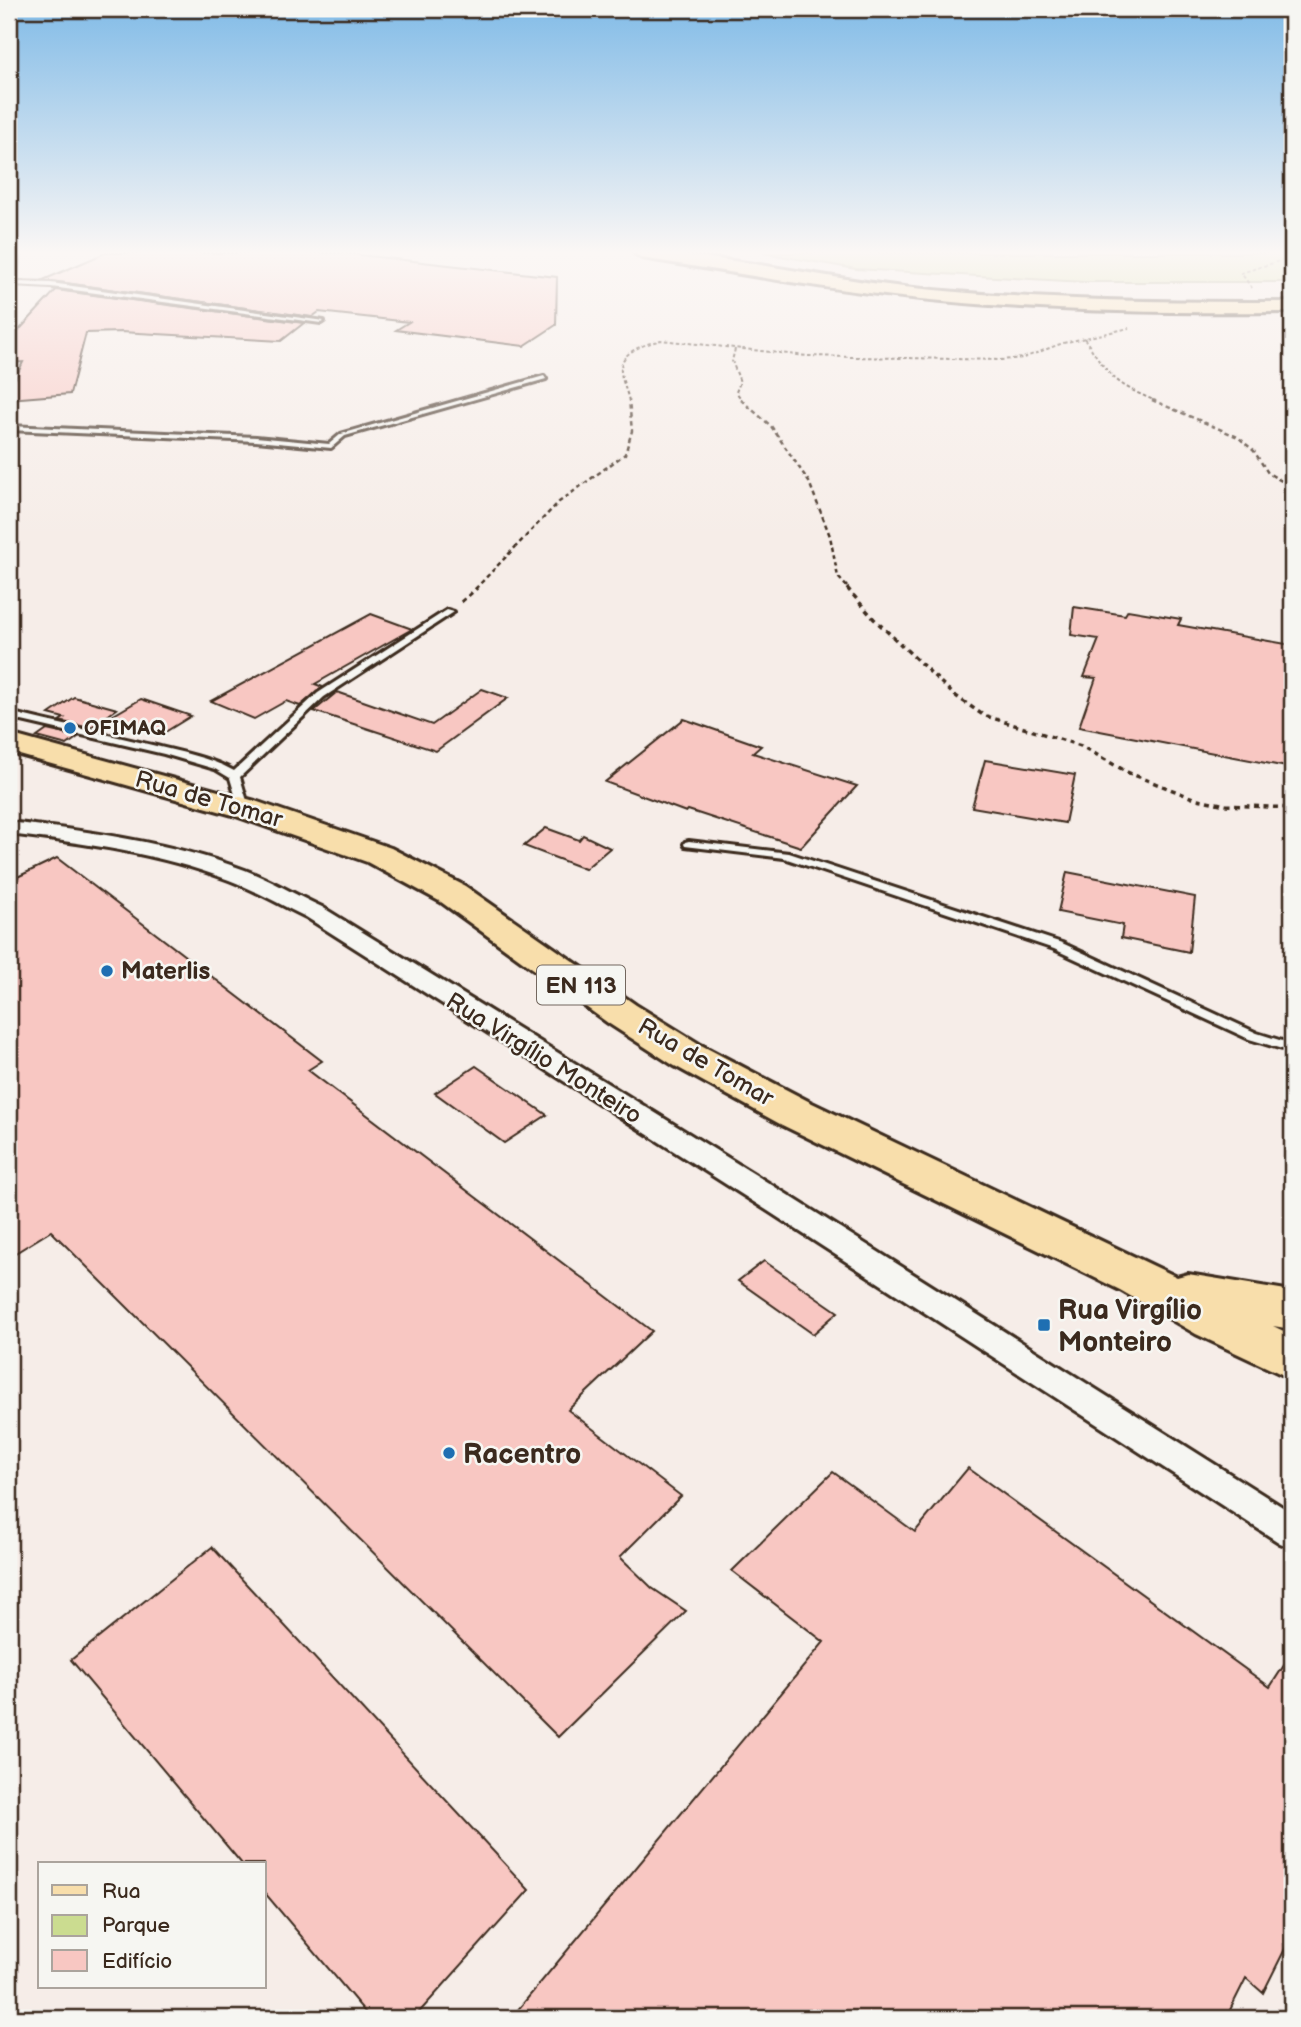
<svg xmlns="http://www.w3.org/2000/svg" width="1301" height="2027" font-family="'Balsamiq Sans',sans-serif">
	<rect width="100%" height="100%" fill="#f6ede8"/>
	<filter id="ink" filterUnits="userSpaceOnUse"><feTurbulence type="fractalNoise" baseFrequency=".0143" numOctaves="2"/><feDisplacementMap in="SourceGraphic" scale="14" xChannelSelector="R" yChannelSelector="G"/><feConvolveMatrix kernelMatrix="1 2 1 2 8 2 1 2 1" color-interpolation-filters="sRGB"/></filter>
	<g filter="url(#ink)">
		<path fill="#cbdc90" stroke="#838357" stroke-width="2" d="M763,253H1292V282H1085L856,269Z"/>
		<path fill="#f8c7c2" stroke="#3b2a1e" stroke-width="2" d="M105,253H342L557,277L556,325L524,346L396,330L409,322L319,312L312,317L43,280Z
			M56,290L304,323L281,341L121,332L86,333L70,394L9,399V392L23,362L9,363V341Z
			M1074,607L1125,615L1128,610L1181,619L1178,625L1292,645V768L1079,727L1096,678L1084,677L1099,639L1071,635Z
			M371,614L412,629L315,684L323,687L300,706L286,701L254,719L211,701Z
			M482,689L508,698L436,751L314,711L337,692L432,725Z
			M74,697L117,709L90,728L59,721L64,718L49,714Z
			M141,699L191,716L162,734L112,716Z
			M684,719L761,746L753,753L857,786L801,847L688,810L686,812L605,782Z
			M47,730L78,737L67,745L37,737Z
			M985,760L1075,775L1065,823L972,807Z
			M546,828L579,840L583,835L610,848L585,869L524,846Z
			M57,858L322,1061L308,1070L652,1331L568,1410L681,1496L620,1557L652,1588L686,1611L558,1737L51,1231L9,1257V881Z
			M1067,872L1195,897L1189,952L1121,938L1123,925L1058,912Z
			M476,1066L547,1115L504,1143L435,1093Z
			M764,1261L838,1312L813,1334L738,1281Z
			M968,1468L1270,1687L1292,1653V1935L1263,1993L1246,1978L1226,2018H511L824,1642L732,1571L833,1472L915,1532Z
			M212,1547L529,1890L414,2018H370L264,1892V1864H242L71,1660Z"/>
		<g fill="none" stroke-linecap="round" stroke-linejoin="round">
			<g stroke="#3b2a1e" stroke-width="6">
				<path id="service" d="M14,253H19L15,282L51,283L324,321L321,323L51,287L12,285L9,283Z
					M544,376L546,379L345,436L331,448L256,441L9,430V426L256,437L329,444L341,434Z
					M447,610L454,612L324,697L240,777L249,808L244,811L239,808L230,778L215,769L164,754L9,718V712C56,724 104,733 152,745C179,752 209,757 234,771L318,693Z
					M689,841L789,853L1062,943L1257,1033L1292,1044V1052L1249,1039L1054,949L784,858L685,846L684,844L685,842Z"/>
			</g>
			<g stroke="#3b2a1e" stroke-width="6">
				<path id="minor" d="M9,281L17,283L9,290Z
					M9,822C88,831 170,842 245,870C271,880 296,895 322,907L788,1195L1292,1513V1548L1280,1543L768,1211L306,917C281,905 255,890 229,880C159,853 83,843 9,834Z"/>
			</g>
			<g stroke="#3b2a1e" stroke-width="6">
				<path id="primary" d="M9,734L255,801L391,848L465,886L636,1005L701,1045L810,1102L1177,1277L1188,1274L1292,1291V1329L1273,1326L1292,1335V1379L1196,1334L1120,1290L780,1124L673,1065L608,1023L441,902L367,862L233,815L9,752Z"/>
			</g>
			<g stroke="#3b2a1e" stroke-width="6">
				<path id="trunk" d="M634,253C722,253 815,277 904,287C1033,301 1162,302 1292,302V312C1176,313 1058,312 942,301C841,292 742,274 642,258Z"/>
			</g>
			<path stroke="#3b2a1e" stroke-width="2" stroke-dasharray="3.5 2.5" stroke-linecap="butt" d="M1282,253L1292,259
				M1252,288L1241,273L1289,258
				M1084,338C1110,376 1112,383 1156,401
				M735,349L732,361L740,382L736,392L743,401
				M629,401C627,391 620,377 621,368C622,350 647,344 661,340L807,356L1001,360L1023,358L1063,343L1129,328"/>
			<path stroke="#3b2a1e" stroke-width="2.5" stroke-dasharray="4.5 3.5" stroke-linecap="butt" d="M741,400L771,426L809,482L830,536L838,577L849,589
				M1152,400L1238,437L1254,451L1268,473L1292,487
				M475,589L559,502L625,454L632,431L629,400"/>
			<path stroke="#3b2a1e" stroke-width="3.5" stroke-dasharray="5 4.5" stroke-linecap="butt" d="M847,588L874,619L953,694L983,715L1081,746L1129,773L1193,798L1226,805L1292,808
				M461,602L477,588"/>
			<use href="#service" fill="#f6f6f2" fill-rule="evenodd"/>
			<use href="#minor" fill="#f6f6f2" fill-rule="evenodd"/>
			<use href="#primary" fill="#f8deab" fill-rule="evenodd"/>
			<use href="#trunk" fill="#f8deab" fill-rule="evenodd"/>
		</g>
	</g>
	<linearGradient id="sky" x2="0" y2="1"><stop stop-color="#81bbe7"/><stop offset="0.47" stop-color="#fbf7f5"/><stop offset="1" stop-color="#fbf7f5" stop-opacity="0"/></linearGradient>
	<rect width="1301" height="537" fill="url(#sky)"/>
	<g fill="#1f6fb2" stroke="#f6f6f2" stroke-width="2.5">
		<circle cx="70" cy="728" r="7"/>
		<circle cx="107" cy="971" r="7"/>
		<rect x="1037" y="1318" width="14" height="14" rx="3.5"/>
		<circle cx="449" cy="1453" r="7"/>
	</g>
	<g text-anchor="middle" stroke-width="5" stroke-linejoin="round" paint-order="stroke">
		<g font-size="21" font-weight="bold" fill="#3b2a1e" stroke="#f6f6f2" text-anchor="start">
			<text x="84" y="735">OFIMAQ</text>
		</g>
		<rect fill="#f6f6f2" stroke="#73675e" stroke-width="2" x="537" y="965.5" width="88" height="39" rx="5"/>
		<g font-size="23" font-weight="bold" fill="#3b2a1e">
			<text x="581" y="993">EN 113</text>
		</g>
		<g font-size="24" fill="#3b2a1e" stroke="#f6f6f2">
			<text transform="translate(209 799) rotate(16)" y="8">Rua de Tomar</text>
			<text transform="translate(544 1058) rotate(32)" y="8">Rua Virgílio Monteiro</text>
			<text transform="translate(706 1062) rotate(30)" y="8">Rua de Tomar</text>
		</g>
		<g font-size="24" font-weight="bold" fill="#3b2a1e" stroke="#f6f6f2" text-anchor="start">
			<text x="121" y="979">Materlis</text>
		</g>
		<g font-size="28" font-weight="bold" fill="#3b2a1e" stroke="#f6f6f2" text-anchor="start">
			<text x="1058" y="1319">Rua Virgílio<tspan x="1058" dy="32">Monteiro</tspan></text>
			<text x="463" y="1463">Racentro</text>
		</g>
	</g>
	<rect width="1301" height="2027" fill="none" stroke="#f6f6f2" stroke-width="35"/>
	<rect x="18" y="18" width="1266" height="1992" fill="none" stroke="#3b2a1e" stroke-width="2.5" filter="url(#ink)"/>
	<rect x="38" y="1862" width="228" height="126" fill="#f6f6f2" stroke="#aba49d" stroke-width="2"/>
	<rect x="52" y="1885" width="35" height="10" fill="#f8deab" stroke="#aba49d" stroke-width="2"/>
	<text x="102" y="1898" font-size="21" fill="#3b2a1e">Rua</text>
	<rect x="52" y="1915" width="35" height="21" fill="#cbdc90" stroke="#aba49d" stroke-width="2"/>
	<text x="102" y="1932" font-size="21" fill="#3b2a1e">Parque</text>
	<rect x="52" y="1950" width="35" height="21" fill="#f8c7c2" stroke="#aba49d" stroke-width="2"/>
	<text x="102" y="1968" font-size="21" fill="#3b2a1e">Edifício</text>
</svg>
